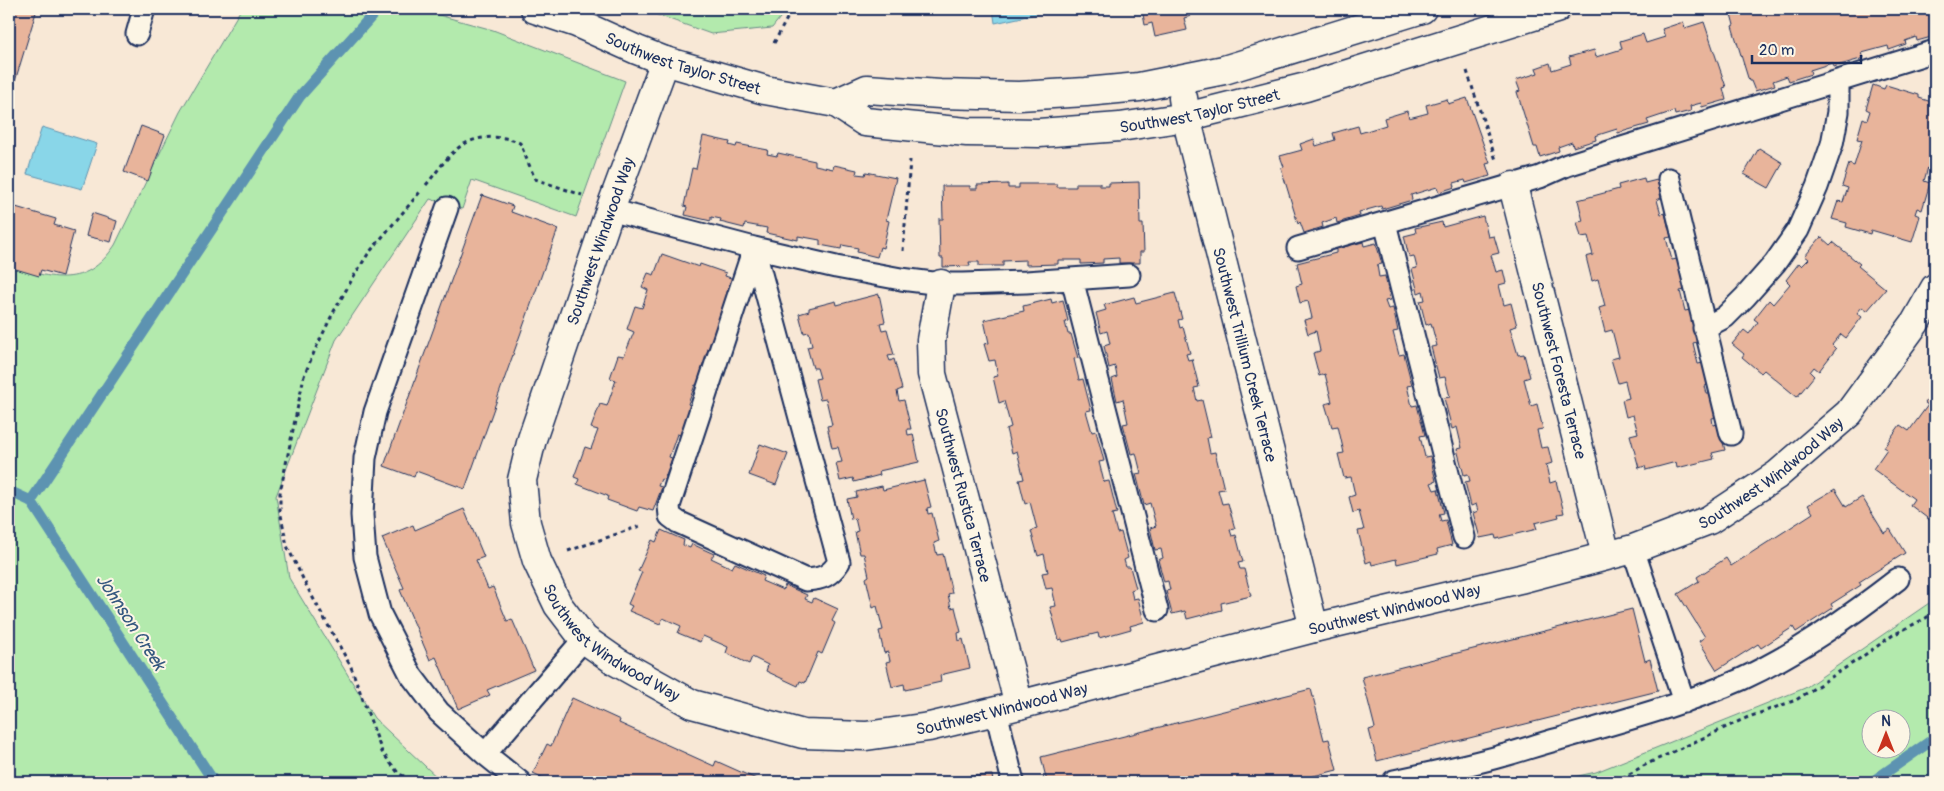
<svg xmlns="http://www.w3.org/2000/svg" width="1944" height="791" font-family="Pangolin,sans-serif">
	<rect width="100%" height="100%" fill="#f8e8d6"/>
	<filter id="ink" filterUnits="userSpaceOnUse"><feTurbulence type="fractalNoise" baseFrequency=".02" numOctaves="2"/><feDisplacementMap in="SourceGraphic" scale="10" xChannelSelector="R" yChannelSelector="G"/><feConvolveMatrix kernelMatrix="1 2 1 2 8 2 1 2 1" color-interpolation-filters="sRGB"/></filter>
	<g filter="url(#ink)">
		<path fill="#b3eaad" stroke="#678c86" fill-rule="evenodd" d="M241,9H417L493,30L625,81L576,217L472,180L462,209L430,199L336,340L276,496L289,578L374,718L442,782H9V266C52,278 85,290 115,245L180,112Z
			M641,9H787L772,28L711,34Z
			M1935,599V782H1551L1596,772L1805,688ZM1902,718V748H1872V718Z"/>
		<path fill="#89d6e8" stroke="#5d93b1" d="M993,9H1059L995,23Z
			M42,127L97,144L82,189L27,174Z"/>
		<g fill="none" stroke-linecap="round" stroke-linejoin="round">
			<path stroke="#5d93b1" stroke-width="11" d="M9,491L31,501L214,782
				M31,501L300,96L378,9
				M1872,782L1935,738"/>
		</g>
		<path fill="#e8b49b" stroke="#1b2f5e" d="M9,9H37L9,101Z
			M1142,9H1189L1191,16L1184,18L1187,30L1155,37L1152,23L1145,25Z
			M1747,9H1935V36L1917,41L1916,37L1905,41L1906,44L1889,50L1888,46L1862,53L1864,58L1833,67L1832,63L1810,70L1811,74L1789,81L1787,76L1773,81L1775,85L1755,91L1751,81H1749L1732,26L1734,25L1731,14Z
			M1683,22L1685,28L1704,22L1726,87L1723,88L1726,100L1702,107L1701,103L1690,106L1691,111L1675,115L1674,111L1647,120L1649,124L1618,133L1617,129L1595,136L1596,140L1573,147L1572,142L1558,147L1559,151L1540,157L1537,147H1534L1517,92L1520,91L1516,80L1538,73L1536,68L1550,63L1552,70L1571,64L1569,57L1594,50L1596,57L1622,49L1620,41L1643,34L1646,43L1665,37L1662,29Z
			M1873,85L1884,89L1886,85L1919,95V98L1935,103V166L1934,169L1928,167L1924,181L1930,183L1922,210L1917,208L1915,214L1920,216L1912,242L1871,230L1870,234L1846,227L1847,223L1832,219L1838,201L1843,202L1848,188L1842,186L1849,164L1854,166L1862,140L1857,139L1863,118L1867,120L1870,111L1866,109Z
			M1467,98L1490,163L1486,164L1490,176L1466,183L1465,180L1454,183L1455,187L1439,192L1437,187L1411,195L1412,200L1382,209L1381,206L1359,212L1360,216L1337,223L1336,218L1322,223L1323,227L1304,233L1300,222L1298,224L1281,168L1284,167L1280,156L1302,150L1300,144L1314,139L1316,146L1335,140L1333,133L1358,126L1360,133L1386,125L1384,118L1407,111L1409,118L1428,113L1426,105L1447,99L1448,104Z
			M141,126L165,135L148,181L124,172Z
			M703,136L730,142L729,145L736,147L737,144L768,150L767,154L777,156L778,153L815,161V165L833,169L834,165L857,170L856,174L865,175L866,172L896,178L886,220L889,221L883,248L880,247L877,257L857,252L858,248L842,245L841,249L820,245V240L798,236V240L766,233L767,228L745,224L744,228L720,222L721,219L711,217V221L685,215L687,207L684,206L692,168L696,169Z
			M1759,148L1783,163L1769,188L1744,174Z
			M1644,178L1645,183L1657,180L1661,198L1657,200L1661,214L1665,213L1671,237L1666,238L1672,260L1677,259L1685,290L1680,291L1685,311L1690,310L1697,342L1693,343L1698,364L1703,363L1708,385L1705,386L1707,394H1710L1717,417L1712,418L1713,425L1718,424L1725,450L1712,453L1714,459L1677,468L1676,462L1646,470L1645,466L1639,468L1630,435L1638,433L1633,415L1626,417L1622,400L1629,398L1625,381L1618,383L1611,359L1619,357L1612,330L1605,332L1599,308L1605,306L1598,279L1592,281L1586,257L1593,255L1588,236L1581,237L1577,222L1583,221L1578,200L1619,189L1618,185Z
			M1139,182L1140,224H1143L1144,252H1140V263H1119V258L1103,259V263L1081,264V260H1058V264L1026,265V260L1003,261V266H979V262H969L970,266L943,267V258H940L939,219H943L942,186H970V189H977V185L1008,184V188H1019V184H1057V187H1076V183H1100V186H1109V183Z
			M482,195L513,206L511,212L558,229L465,489L416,471L414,477L384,466Z
			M9,205L56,219L54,225L74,231L62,276L41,270L39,276L9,267Z
			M92,213L117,221L111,242L86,236Z
			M1483,216L1488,237L1494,236L1499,253L1491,255L1496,272L1503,270L1506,283L1499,285L1504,305L1511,303L1517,326L1510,328L1518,355L1524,354L1530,377L1524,379L1531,406L1537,404L1543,429L1537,430L1541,448L1548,447L1552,463L1546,465L1550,483L1556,481L1564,513L1558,514L1559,517L1535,523L1537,529L1496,539L1495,535L1480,538L1473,513L1478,511L1476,504L1471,506L1465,482L1470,481L1468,474L1464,475L1457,449L1462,448L1457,427L1452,429L1444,398L1450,397L1445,377L1439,378L1431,347L1437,346L1431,323L1426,325L1420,301L1425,300L1423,291L1418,293L1412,269L1417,268L1414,256L1409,257L1404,236L1416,233L1415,228L1442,222L1443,227Z
			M1821,237L1830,245L1833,242L1860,264L1858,266L1886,289L1867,311L1862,307L1857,313L1862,317L1846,338L1841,334L1832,345L1836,349L1819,371L1814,367L1810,372L1814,376L1797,397L1764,370L1761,373L1742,357L1744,354L1732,344L1744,330L1749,334L1758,322L1754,319L1769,300L1773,304L1790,284L1786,280L1799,263L1802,266L1809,259L1805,256Z
			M1363,242L1364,246L1376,243L1382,264L1377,265L1379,277L1385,276L1390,300L1385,301L1388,309L1393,308L1398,331L1393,332L1399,355L1404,354L1412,385L1407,386L1412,406L1417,405L1425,435L1420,436L1425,457L1430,456L1436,481L1431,483L1434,490L1438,489L1444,513L1439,514L1441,521L1446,520L1452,545L1437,549L1438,554L1397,564L1396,559L1372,565L1371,561L1366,563L1358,531L1364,530L1359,511L1353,513L1349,497L1355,495L1351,477L1344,478L1338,454L1344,453L1338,426L1332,427L1325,404L1332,402L1325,374L1319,376L1313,353L1320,351L1316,331L1308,334L1304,320L1312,318L1308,301L1300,303L1296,286L1302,284L1297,263L1336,253V249Z
			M662,254L699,267L700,264L726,273L725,276L737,280L726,299L722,312L725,313L717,335L714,334L706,355L709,356L698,386L695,385L688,404L691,406L681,435L677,434L669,457L672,458L664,480L661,479L658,486L662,487L653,511L639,507L637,511L607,500L608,496L577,484L579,479L574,477L585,447L591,449L598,430L591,428L600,404L607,406L616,380L610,378L618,355L624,356L634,332L627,329L635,306L642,308L648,290L642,287L648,273L654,275Z
			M1175,293L1182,319L1178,320L1180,328L1183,327L1190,353L1186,354L1188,360L1192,359L1199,387L1194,388L1197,401L1202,400L1211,437L1207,438L1210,453L1215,452L1224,489L1218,490L1222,504L1228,503L1235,529L1230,530L1232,536L1236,535L1243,562L1238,563L1240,569H1244L1251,596L1221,603L1222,610L1187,619L1185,611L1172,614L1166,591L1170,590L1168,581L1164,582L1158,560L1163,558L1161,549L1155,550L1150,528L1156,526L1150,503L1144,505L1136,474L1141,473L1136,453L1131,454L1123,424L1128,423L1123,399L1117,401L1112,379L1117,377L1115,366L1109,368L1104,346L1110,344L1107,331L1101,333L1096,313L1106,310L1104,305L1134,297L1136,303Z
			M879,294L885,322L880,323L882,330L887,329L894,355L888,356L890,361L894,359L902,389L897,391L899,401L904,400L911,429H907L908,435L913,434L919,462L879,471L880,475L854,482L853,478L840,481L836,463L842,462L838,447L832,448L827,426L832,425L826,399L820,400L815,379L820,378L817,368H813L807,347L812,346L809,332L804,333L799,314L809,311V308L836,301L837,305Z
			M1051,299L1052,303L1063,300L1068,321L1065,322L1068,334H1071L1078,358L1074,359L1079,380L1083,379L1091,410L1086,411L1092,432L1096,431L1104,461L1099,462L1104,482L1109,481L1117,513L1112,514L1117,533L1121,532L1128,558L1124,560L1126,567H1130L1136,588L1131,590L1133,599L1138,598L1144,622L1130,626L1131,629L1099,638L1098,633L1063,642L1062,639L1059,640L1050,607L1056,606L1052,588L1046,589L1042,573L1048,572L1044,554L1038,556L1031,531L1037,529L1030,502L1025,504L1019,480L1024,479L1017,451L1012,453L1006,429L1011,427L1004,401L999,403L993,377L998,376L995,360L989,361L984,344L989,343L984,320L1024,311L1023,306Z
			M1935,390V524L1910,505L1914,499L1873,469L1887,449L1884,447L1900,425L1909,431L1928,405L1925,403Z
			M760,444L788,454L776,485L749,475Z
			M924,480L931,507L927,508L928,514L932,513L939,541L934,543L937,555L943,554L952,593L948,594L951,608L955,607L961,632L958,633L959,641L963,639L970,668L940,675L941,682L905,690L904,684L892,687L886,662L890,661L888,652L884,653L879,631L883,630L877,606L873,608L866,578L869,576L864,554H860L855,532L858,531L855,518L851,519L847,499L857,497L856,492L882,486L883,490Z
			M1835,489L1846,507L1862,497L1884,533L1890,529L1905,553L1859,582L1861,585L1831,604L1833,608L1796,632L1793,627L1761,648L1758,644L1717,670L1699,641L1705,637L1678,594L1699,581L1697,577L1726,558L1731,566L1813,513L1808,505Z
			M464,509L484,557L476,560L488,589L493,587L507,621L512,619L534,670L487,690L490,695L458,709L436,657L430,660L400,590L404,588L382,538L413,525L415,530Z
			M661,530L684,540L683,545L690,548L692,544L714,554L711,558L732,568L735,563L764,576L762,581L783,590L785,585L807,595L805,599L812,602L814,598L838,609L832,621L835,623L822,654L818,652L805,683L800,681L798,686L766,671L768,665L752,657L749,664L726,653L728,647L703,636L700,642L678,633L681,626L663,618L660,624L629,611L632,606L628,604L642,572L638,571L652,540L656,542Z
			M1632,609L1645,661L1650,659L1658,691L1377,761L1369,730L1375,728L1362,677Z
			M1311,689L1324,740L1329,739L1337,770L1290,782H1047L1041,757Z
			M572,698L620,720L619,723L714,766L716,761L763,782H552L533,773L547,744L551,746Z
			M992,775L993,782H939V778Z"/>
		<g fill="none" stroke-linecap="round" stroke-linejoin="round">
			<g stroke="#1b2f5e" stroke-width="25">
				<path id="service" d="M137,34L144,9
					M1669,179L1731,434
					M447,208L375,412L365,458L362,515L365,557L380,614L411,675L439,712L485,754L520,782
					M610,210L754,248L836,267L901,279L941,284H963L1026,282L1129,275
					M1385,223L1464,537
					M754,248L839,562C830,576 822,579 806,580L678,522L670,516L669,506Z
					M1298,248L1540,177L1567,165L1935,51
					M1072,279L1157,610
					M1704,328L1725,317L1745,297L1775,263L1798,230L1817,187L1832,144L1838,112V82
					M1633,549L1684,702
					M996,711L1013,782
					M485,754L584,639
					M1394,781C1430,773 1466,766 1501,756C1520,751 1539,744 1559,739C1621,721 1683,705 1742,679C1798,653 1849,617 1898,579"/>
			</g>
			<g stroke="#1b2f5e" stroke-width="31">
				<g id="minor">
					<path id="s1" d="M535,9L577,23L637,50L665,61L765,90L836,103L865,122L967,132L1039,133L1120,127L1186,117L1306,87L1556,9"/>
					<path id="s2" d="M665,61L610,210L532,439L522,480L526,523L537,561L558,605L584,639L617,662L692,704L803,734L866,736L929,727L996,711L1314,628L1520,579L1633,549L1709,520L1777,475L1849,413L1915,323L1935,288"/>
					<path id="s3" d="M1183,98L1186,117L1314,628"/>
					<path d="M836,103L867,89L940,94L1019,96L1086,92L1139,87L1224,70L1422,9"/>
					<path id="s4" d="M1513,186L1606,555"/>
					<path id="s5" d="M941,284L931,340L932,374L1019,705"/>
				</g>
			</g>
			<path stroke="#1b2f5e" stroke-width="3" stroke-dasharray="4 4" stroke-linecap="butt" d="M774,43L790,13L803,9
				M1467,71L1496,160
				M426,185C436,173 445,159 457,149C473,135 502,134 520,143L535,179L582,195
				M903,251L910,160
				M568,551L643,525
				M419,782L399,774L382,752L351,667L307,587L287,546L280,510V493L304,376L315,350L333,313L354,276L368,254L420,192
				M1615,782L1647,764L1746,718L1796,700L1859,659L1893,635L1926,618L1935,611"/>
			<use href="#service" stroke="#fcf5e5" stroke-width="21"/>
			<use href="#minor" stroke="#fcf5e5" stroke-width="28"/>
		</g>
	</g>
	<g text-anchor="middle" stroke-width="4" stroke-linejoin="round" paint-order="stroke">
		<g font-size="16" fill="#1b2f5e" stroke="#fcf5e5">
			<text dy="6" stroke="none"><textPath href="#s1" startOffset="158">Southwest Taylor Street</textPath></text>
			<text dy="6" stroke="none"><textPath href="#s1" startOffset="688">Southwest Taylor Street</textPath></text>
			<text transform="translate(600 241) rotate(-71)" y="6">Southwest Windwood Way</text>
			<text dy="6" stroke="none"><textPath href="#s3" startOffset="264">Southwest Trillium Creek Terrace</textPath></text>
			<text dy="6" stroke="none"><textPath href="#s4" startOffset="190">Southwest Foresta Terrace</textPath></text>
			<text dy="6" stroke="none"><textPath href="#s2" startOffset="1870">Southwest Windwood Way</textPath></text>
			<text dy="6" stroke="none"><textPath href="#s5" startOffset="216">Southwest Rustica Terrace</textPath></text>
			<text dy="6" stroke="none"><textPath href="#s2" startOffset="1465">Southwest Windwood Way</textPath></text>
			<text dy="6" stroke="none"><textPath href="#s2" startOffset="640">Southwest Windwood Way</textPath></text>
			<text dy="6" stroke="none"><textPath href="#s2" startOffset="1060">Southwest Windwood Way</textPath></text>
		</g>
		<g font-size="18" font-style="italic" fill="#365980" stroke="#fcf5e5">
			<text transform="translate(131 622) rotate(57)" y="6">Johnson Creek</text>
		</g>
	</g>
	<rect width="1944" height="791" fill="none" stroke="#fcf5e5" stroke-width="30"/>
	<rect x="15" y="15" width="1914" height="761" fill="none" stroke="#1b2f5e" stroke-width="2" filter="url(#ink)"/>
	<g transform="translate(1886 734)"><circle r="24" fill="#fcf5e5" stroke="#a2a6af"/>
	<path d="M0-4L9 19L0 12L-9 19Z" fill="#c8321e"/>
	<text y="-8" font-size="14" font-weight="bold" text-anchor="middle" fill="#1b2f5e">N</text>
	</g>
	<path d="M1752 55v8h109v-8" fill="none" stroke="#1b2f5e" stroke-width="2.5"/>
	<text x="1759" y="55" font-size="15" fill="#1b2f5e" stroke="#fcf5e5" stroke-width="4" paint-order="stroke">20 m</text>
</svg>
